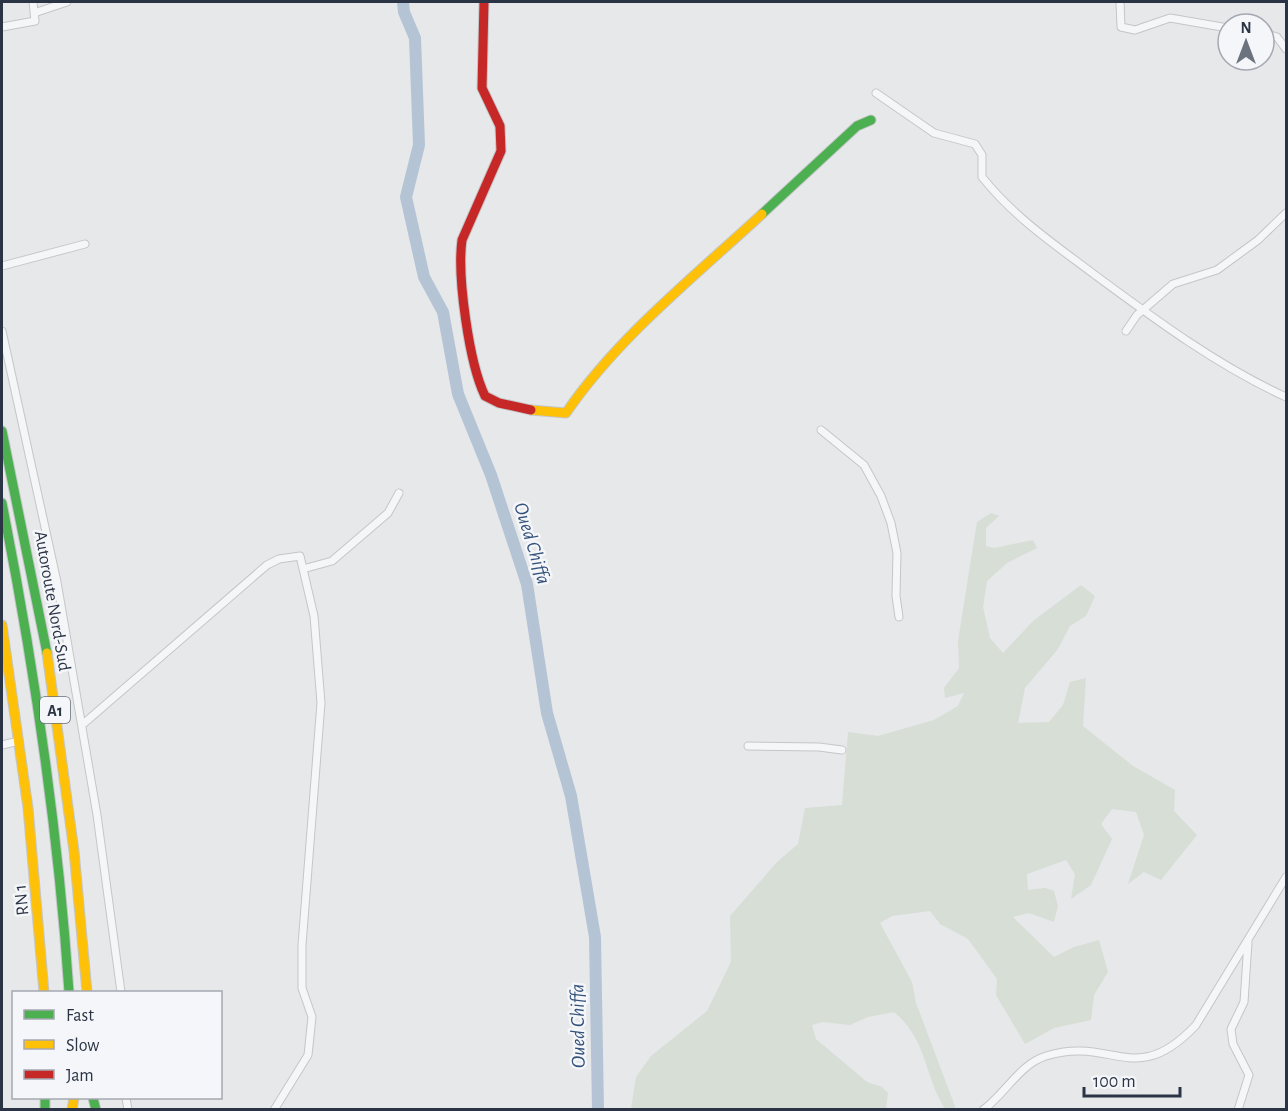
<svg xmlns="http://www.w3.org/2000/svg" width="1288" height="1111" font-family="'Alegreya Sans',sans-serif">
	<rect width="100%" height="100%" fill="#e6e8ea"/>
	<path fill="#d6ded6" d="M991,513L999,516L986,528V546L994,548L1033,540L1037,548L1007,563L987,581L983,607L990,638L1003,653L1033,621L1081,585L1095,596L1086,616L1070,626L1058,649L1025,688L1018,723L1049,722L1063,705L1070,682L1086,678L1083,726L1133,766L1175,790L1174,811L1197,835L1161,880L1144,872L1128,884L1144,835L1136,812L1112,809L1101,824L1112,839L1091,885L1071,899L1075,874L1066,860L1027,874L1028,890L1045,888L1054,891L1058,906L1054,922L1029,913L1013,917L1054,957L1074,947L1099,940L1108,972L1094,995L1091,1020L1054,1028L1025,1044L996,995L997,979L968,939L940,924L930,911L892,916L880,923L912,982L916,1003L956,1109H945C924,1075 927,1039 894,1012L868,1017L850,1025L823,1022L812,1025L816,1039L867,1082L882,1087L888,1093L886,1109H631L636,1077L651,1056L707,1011L731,962L730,916L777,862L798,844L805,808L842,805L848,732L878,736L934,720L958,706L964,693L945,698L944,688L959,668L958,641L977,522Z"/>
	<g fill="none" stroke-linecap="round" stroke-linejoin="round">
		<path stroke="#b4c4d5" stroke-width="12" d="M403,2L404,12L415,38L419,145L406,197L424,277L443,312L458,394L491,475L527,584L547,713L571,796L595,937L598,1110"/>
		<g stroke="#c4c6c8" stroke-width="9">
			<path id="street" d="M1120,2L1121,27L1135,30L1170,18L1228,28
				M34,13L67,2
				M2,27L35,21L33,2
				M1264,33L1277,37L1286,49
				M876,93L934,133L975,144L982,155V177C1015,218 1054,244 1095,275C1156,320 1218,366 1286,397
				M2,266L85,244
				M2,331L57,582L97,815L121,992
				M1126,331L1137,315L1173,284L1217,270L1258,240L1286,213
				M821,430L864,465L881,496L891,523L897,553L896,596L899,617
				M303,569L332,561L388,513L399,493
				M82,725L267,565L279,559L300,556L314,616L321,703L302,945V988L312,1017L308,1055L274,1110
				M2,745L19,741
				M748,746L819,747L842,750
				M126,1098L128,1110
				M983,1110C1005,1094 1020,1064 1046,1056C1112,1035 1135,1090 1196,1025L1286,877
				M1238,1110L1249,1075L1233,1044L1231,1029L1244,1002L1248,942"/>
		</g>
		<g stroke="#c4c6c8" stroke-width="11">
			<path id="fast" d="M762,214L857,126L871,120
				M2,431L47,653
				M2,503C34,665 58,827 69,992
				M45,1098V1110
				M93,1098L96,1110"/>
		</g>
		<g stroke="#c4c6c8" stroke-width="11">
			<path id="slow" d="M531,410L566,413C618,337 695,276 762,214
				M2,625L28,808L44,992
				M47,653L74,851L87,992
				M72,1110L74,1098"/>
		</g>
		<g stroke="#c4c6c8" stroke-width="11">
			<path id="jam" d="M484,2L482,88L500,126L501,151L462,240C457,276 469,363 485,396L499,403L531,410"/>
		</g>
		<use href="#street" stroke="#f5f6f7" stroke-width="7"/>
		<use href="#fast" stroke="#4caf50" stroke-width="9"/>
		<use href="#slow" stroke="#ffc107" stroke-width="9"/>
		<use href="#jam" stroke="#c62828" stroke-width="9"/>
	</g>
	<g text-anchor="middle" stroke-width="5" stroke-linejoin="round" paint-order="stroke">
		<rect fill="#f4f6f9" stroke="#676e7b" stroke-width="1.5" x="40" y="697" width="30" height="26" rx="4.5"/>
		<g font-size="16" font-weight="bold" fill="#2b3445">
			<text x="55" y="716">A1</text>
		</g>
		<g font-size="18" fill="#2b3445" stroke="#f4f6f9">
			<text transform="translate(53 601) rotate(80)" y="6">Autoroute Nord-Sud</text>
			<text transform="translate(21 900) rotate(-96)" y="6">RN 1</text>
		</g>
		<g font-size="20" font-style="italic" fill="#34527a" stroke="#f4f6f9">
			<text transform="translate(533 543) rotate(73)" y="7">Oued Chiffa</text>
			<text transform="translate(577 1026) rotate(-91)" y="7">Oued Chiffa</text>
		</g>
	</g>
	<rect width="1288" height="1111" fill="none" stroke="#2b3445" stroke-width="6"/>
	<rect x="12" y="991" width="210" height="108" fill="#f4f6f9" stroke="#a4a8b1" stroke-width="1.5"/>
	<rect x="24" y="1010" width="30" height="9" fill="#4caf50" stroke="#a4a8b1" stroke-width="1.5"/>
	<text x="66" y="1021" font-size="18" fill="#2b3445">Fast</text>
	<rect x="24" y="1040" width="30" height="9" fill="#ffc107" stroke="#a4a8b1" stroke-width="1.5"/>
	<text x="66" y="1051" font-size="18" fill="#2b3445">Slow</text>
	<rect x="24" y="1070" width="30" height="9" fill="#c62828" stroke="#a4a8b1" stroke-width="1.5"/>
	<text x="66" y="1081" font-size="18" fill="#2b3445">Jam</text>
	<g transform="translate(1246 42)"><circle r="28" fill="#f4f6f9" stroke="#a4a8b1" stroke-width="1.5"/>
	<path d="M0-4.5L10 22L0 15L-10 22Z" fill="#6c737f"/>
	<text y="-9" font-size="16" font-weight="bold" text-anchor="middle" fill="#2b3445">N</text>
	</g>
	<path d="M1084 1087v9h96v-9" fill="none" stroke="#2b3445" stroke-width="3"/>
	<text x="1093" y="1087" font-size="18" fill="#2b3445" stroke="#f4f6f9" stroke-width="4.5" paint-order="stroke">100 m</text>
</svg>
